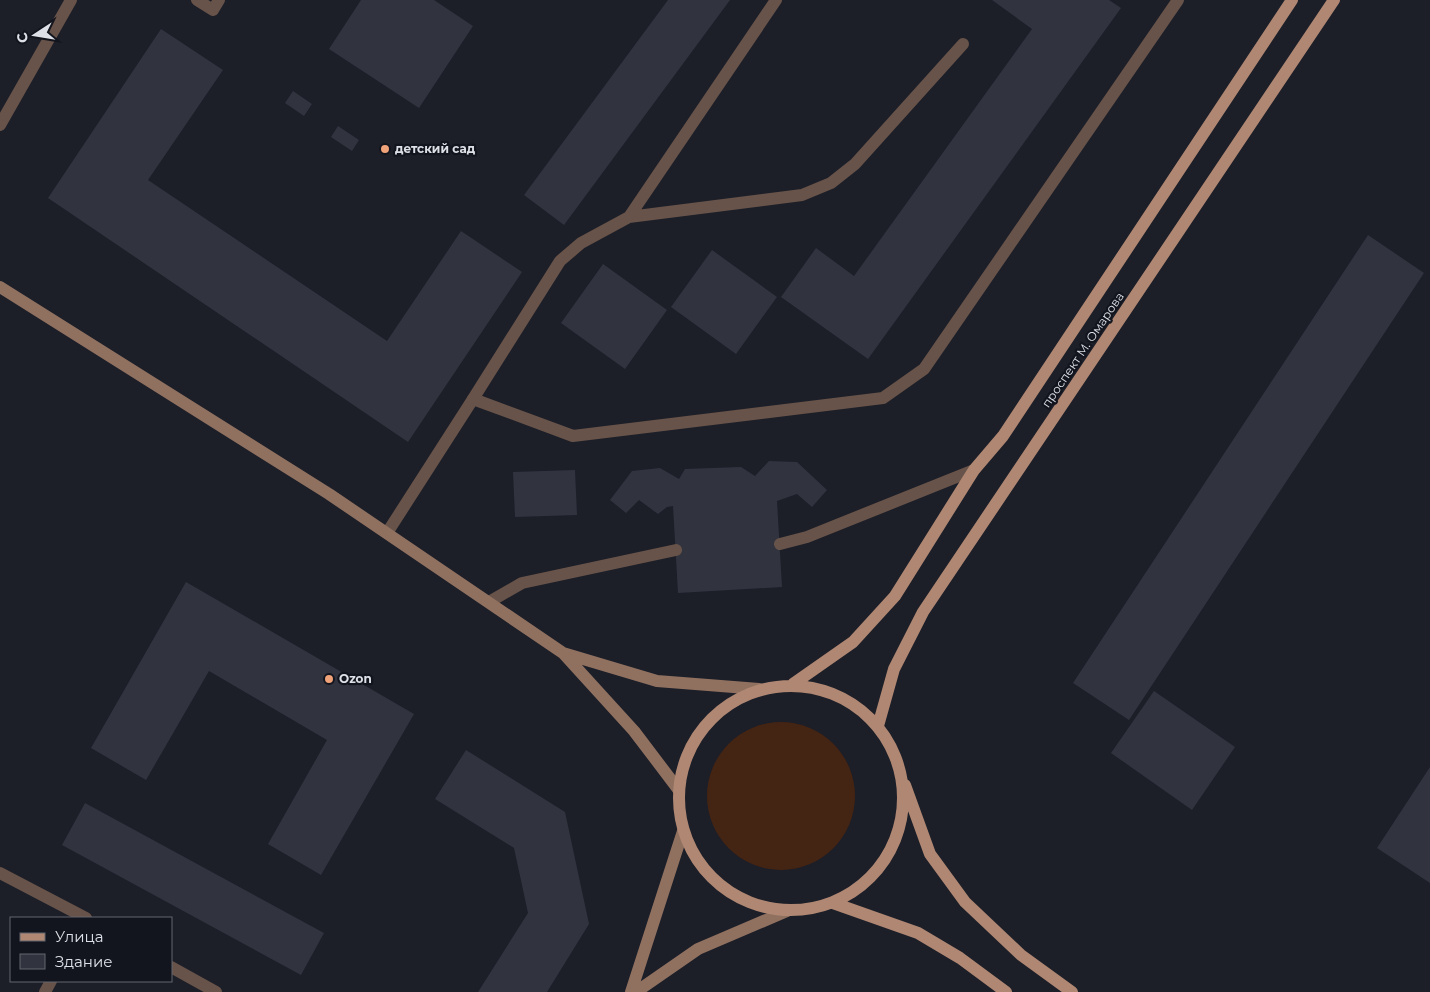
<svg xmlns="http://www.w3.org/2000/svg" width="1430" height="992" font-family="Montserrat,sans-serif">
	<rect width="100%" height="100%" fill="#1c1e28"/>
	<path fill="#442413" d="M707 796a74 74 0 1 1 148 0a74 74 0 1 1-148 0Z"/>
	<path fill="#31343f" d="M361,0H434L473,26L419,108L329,49Z
		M668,0H730L564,225L524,195Z
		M992,0H1109L1121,8L868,359L781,297L816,248L854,276L1032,29Z
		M161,29L223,70L148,180L387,341L461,231L522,272L408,442L48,198Z
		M293,91L312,104L304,116L285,103Z
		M338,126L359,140L352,151L331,137Z
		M1368,235L1424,273L1129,720L1073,683Z
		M712,250L777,297L736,354L671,307Z
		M603,264L667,310L625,369L561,323Z
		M769,461L797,462L827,490L812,507L797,494L777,501L782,587L678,593L673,506L667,507L658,514L639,500L626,513L610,500L632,471L660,468L679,479L685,469L741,467L755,476Z
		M575,470L577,515L515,517L513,472Z
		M186,582L414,714L321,875L268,844L327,740L209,671L146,780L91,748Z
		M1154,691L1235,747L1192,810L1111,753Z
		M466,750L565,812L589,924L547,992H478L528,913L514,848L435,799Z
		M1430,767V883L1377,848Z
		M85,803L324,933L301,975L62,845Z"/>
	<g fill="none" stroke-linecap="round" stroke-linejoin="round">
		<path stroke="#675349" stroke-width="12" d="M197,0L213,10L219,0
			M0,125L71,0
			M629,217L776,0
			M473,399L560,261L581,243L629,217L802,195L831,183L855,164L963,44
			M780,544L807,537L974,470
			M489,602L522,583L676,550
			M0,873L86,918
			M171,967L216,992
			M45,992L51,981"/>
		<path stroke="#675349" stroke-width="12" d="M387,533L473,399L573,436L883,398L924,369L1178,0"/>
		<path stroke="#907160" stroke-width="12" d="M0,287L329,494L563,653L634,731L678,789
			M563,653L657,681L759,689
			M631,992L683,831
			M636,992L698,949L787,911"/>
		<path stroke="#af8772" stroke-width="12" d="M793,684L853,642L895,596L974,470L1003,436L1292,0
			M679 798a112 112 0 1 1 224 0a112 112 0 1 1-224 0Z
			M878,726L894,669L923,612L1334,0
			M905,785L930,854L965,902L1021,955L1072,992
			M833,903L918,933L960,958L1006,992"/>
	</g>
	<g fill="#f0a279" stroke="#13151e" stroke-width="2">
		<circle cx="385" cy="149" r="5"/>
		<circle cx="329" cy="679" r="5"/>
	</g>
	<g text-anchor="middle" stroke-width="4.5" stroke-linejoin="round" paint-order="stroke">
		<g font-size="12" font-weight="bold" fill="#dee0e7" stroke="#13151e" text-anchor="start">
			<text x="395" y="153">детский сад</text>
			<text x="339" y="683">Ozon</text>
		</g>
		<g font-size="12" fill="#dee0e7" stroke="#13151e">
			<text transform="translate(1083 350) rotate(-56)" y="4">проспект М. Омарова</text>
		</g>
	</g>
	<rect x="10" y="917" width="162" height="65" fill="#13151e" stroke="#64666e"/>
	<rect x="20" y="933" width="25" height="8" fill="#af8772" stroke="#64666e"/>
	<text x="55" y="942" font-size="15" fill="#dee0e7">Улица</text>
	<rect x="20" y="954" width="25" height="15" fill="#31343f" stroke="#64666e"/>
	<text x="55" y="967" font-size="15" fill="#dee0e7">Здание</text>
	<g transform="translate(35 35) rotate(258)" stroke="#13151e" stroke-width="4" paint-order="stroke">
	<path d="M0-4L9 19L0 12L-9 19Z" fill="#dee0e7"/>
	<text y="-8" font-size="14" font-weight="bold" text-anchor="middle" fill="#dee0e7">С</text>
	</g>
</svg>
